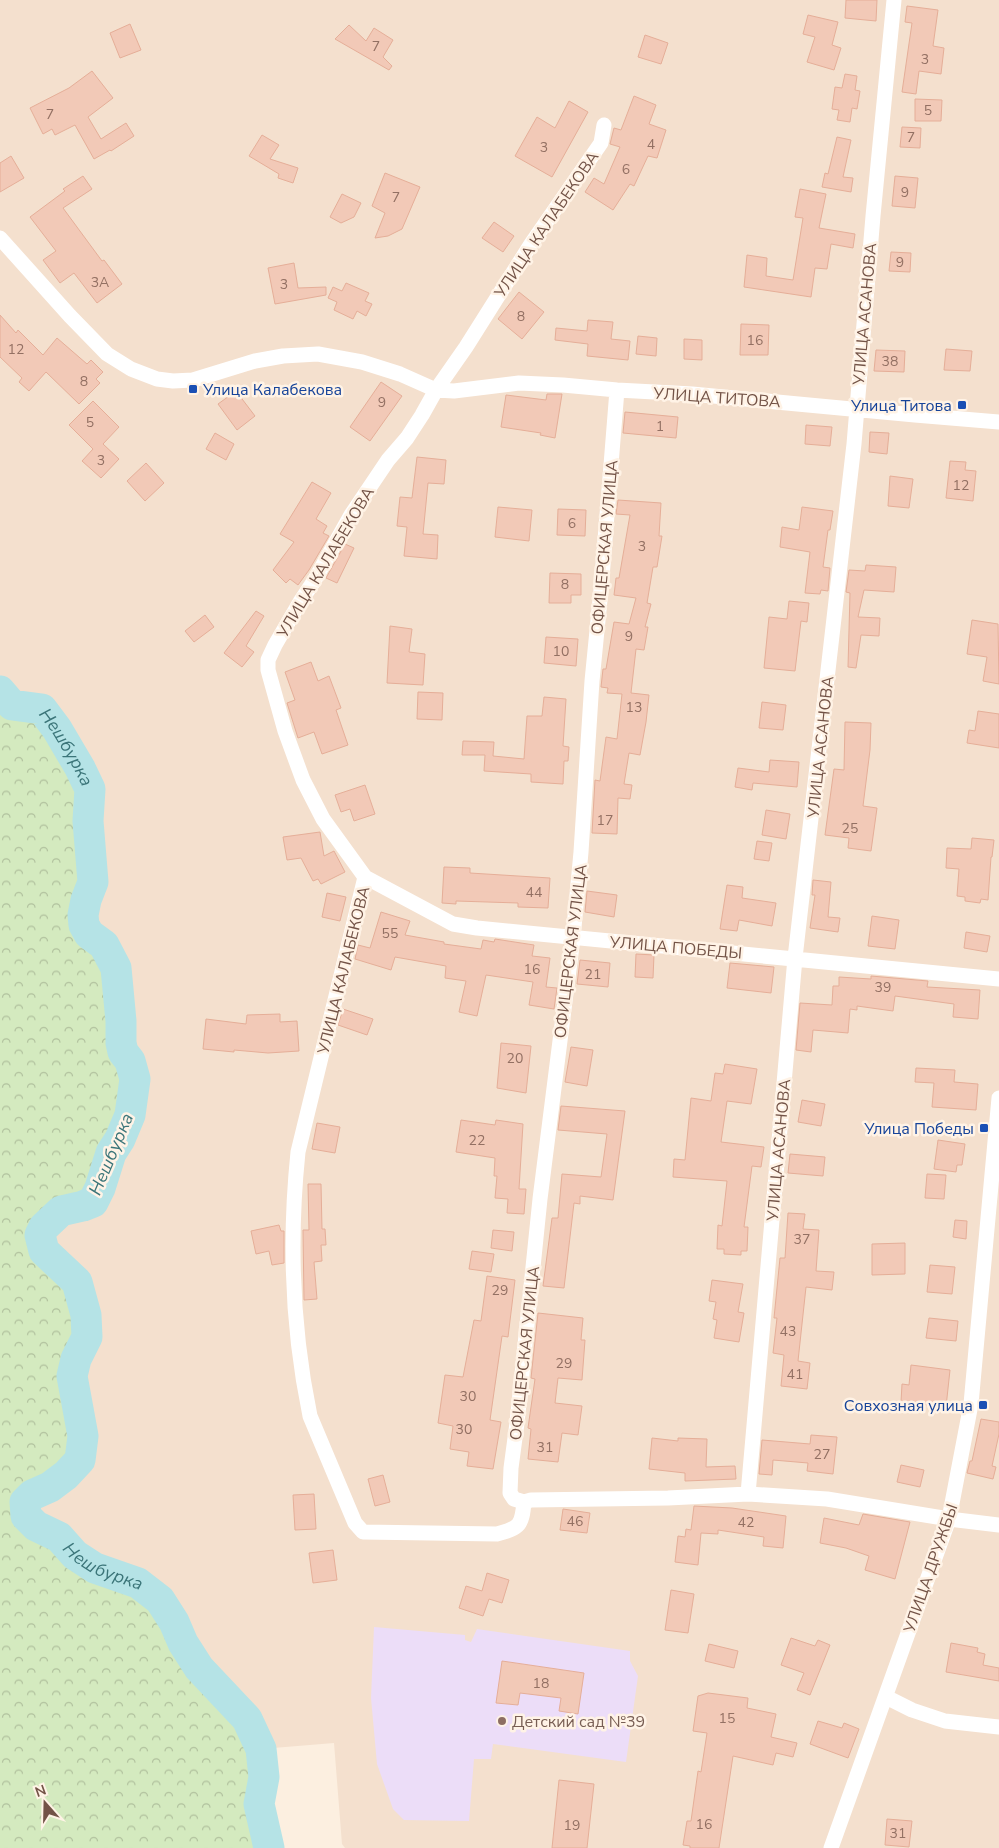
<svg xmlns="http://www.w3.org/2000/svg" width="999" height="1848" font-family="'Nunito Sans',sans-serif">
	<defs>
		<pattern id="forest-crowns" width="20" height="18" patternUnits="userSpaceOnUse" patternTransform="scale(1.25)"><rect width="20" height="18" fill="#d4eabf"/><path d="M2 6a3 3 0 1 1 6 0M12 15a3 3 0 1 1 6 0" fill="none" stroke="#b0c09d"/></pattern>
	</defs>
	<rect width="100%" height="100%" fill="#fcefe0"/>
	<path fill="#f4e0ce" d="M0,0H999V1848H345L342,1844L334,1743L261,1749L247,1719L199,1668L183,1643L174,1622L138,1583L95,1568L75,1555L59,1537L36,1526L26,1516L25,1502L32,1495L50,1487L83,1436L72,1376L76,1359L87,1337L64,1268L44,1251L40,1235L44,1227L54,1217L61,1211L83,1206L100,1188L111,1153L120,1139L135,1079L130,1061L123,1052L121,1043V1021L116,968L104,945L89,934L84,925L83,915L86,900L93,882L88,821L90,789L80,768L49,717L23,707L12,705L0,691Z"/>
	<path fill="#ecddf8" d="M374,1627L465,1635V1640L471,1642L477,1629L630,1651V1661L638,1676L626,1762L493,1744L491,1759H474L469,1821L404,1820L393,1809L377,1764L371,1698Z"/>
	<path fill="url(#forest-crowns)" d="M0,691L12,705L42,709L57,729L80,768L90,789L88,821L93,882L86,900L83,915L84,925L89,934L104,945L116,968L121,1021V1043L123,1052L130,1061L135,1079L130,1115L120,1139L111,1153L100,1188L93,1202L83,1206L61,1211L44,1227L40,1235L44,1251L77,1282L86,1315L87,1337L76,1359L72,1376L83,1436L80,1460L66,1475L50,1487L32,1495L25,1502L26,1516L36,1526L59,1537L75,1555L95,1568L138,1583L160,1600L174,1622L183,1643L199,1668L247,1719L261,1749L264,1777L259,1804L269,1848H0Z"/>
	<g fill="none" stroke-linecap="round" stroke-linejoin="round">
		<path stroke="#b5e3e6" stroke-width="31" id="s1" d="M0,691L12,705L42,709L57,729L80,768L90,789L88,821L93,882L86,900L83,915L84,925L89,934L104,945L116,968L121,1021V1043L123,1052L130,1061L135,1079L130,1115L120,1139L111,1153L100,1188L93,1202L83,1206L61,1211L44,1227L40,1235L44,1251L77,1282L86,1315L87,1337L76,1359L72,1376L83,1436L80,1460L66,1475L50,1487L32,1495L25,1502L26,1516L36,1526L59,1537L75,1555L95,1568L138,1583L160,1600L174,1622L183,1643L199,1668L247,1719L261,1749L264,1777L259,1804L269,1848"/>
	</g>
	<path fill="#f2c9b7" stroke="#e5ae98" d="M846,0H877L876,21L845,18Z
		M907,6L938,10L933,46L944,48L941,74L919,71L916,94L902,92L912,23L905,22Z
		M808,15L838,22L832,45L841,48L834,70L807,62L815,37L803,34Z
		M130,24L141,50L120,58L110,33Z
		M349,25L366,41L374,28L393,40L383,57L392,66L389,70L335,39Z
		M645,35L668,43L661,64L638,57Z
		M92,71L113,98L88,117L101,139L126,123L134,136L111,151L110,150L94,159L75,125L55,135L52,129L43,134L30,108L69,88Z
		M845,74L857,76L855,90L860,91L857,109L852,108L850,122L837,120L839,110L832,109L835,87L842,88Z
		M634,96L656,105L649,124L666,130L657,158L648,156L634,186L630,184L613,210L585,192L594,178L604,184L620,147L610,144L614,128L621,130Z
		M915,99L942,100L941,121H915Z
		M569,101L588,112L552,177L515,156L537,117L555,128Z
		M902,127L921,128L920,148L900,147Z
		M262,135L279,145L270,159L298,168L293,183L278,178L279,174L249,156Z
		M837,137L851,140L843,177L853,178L851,192L822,187L825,173L828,174Z
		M11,156L24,178L0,192V163Z
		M385,173L420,187L402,229L388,236L375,238L385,213L372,206Z
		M83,176L92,189L63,208L102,261L104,260L122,284L97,303L74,273L60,283L43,260L56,251L30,217L65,191L63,189Z
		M895,176L918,178L915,208L892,206Z
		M800,189L826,194L819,228L855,234L853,248L831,244L827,269L815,268L811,297L744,287L747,255L767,258L766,276L793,280L803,218L795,217Z
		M342,194L361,203L354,217L341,223L330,217Z
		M494,222L514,236L503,252L482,238Z
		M891,252L911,253L910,272L889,271Z
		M294,263L298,288L326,287V295L275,304L268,268Z
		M346,283L369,293L365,301L372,304L366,316L357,311L353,319L334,310L337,302L328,298L333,287L342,291Z
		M519,292L544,312L522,339L498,319Z
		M0,315L16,333L18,330L43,355L57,338L87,364L91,360L103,372L96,379L100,383L79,404L46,372L29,391L19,382L22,378L0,357Z
		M588,320L613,322L611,339L630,341L628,360L587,356L588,344L555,340L556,328L587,331Z
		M741,324L769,325L768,355H740Z
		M638,336L657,338L656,356L636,354Z
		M684,339L702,340V360L684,359Z
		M946,349L972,351L970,371L944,370Z
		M876,350L905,351L904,372L874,371Z
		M381,382L402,396L370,441L350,427Z
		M236,391L255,416L237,430L218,404Z
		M547,394H562L555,438L540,435L541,433L501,427L506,395L546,400Z
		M93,401L119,427L103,444L119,459L101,478L82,461L93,449L69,425Z
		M625,412L678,417L676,438L623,433Z
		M806,425L832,427L830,446L805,444Z
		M870,432L889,433L887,454L869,452Z
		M215,433L234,444L226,460L206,449Z
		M417,457L446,460L444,484L428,483L423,534L438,535L437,559L404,556L407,527L397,526L400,497L412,498Z
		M950,461L966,462L965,470L976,471L973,501L946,498Z
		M146,463L164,483L145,501L127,481Z
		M890,476L913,479L909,508L888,506Z
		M312,482L331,493L316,519L327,526L323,533L329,536L309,570L298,585L290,579L286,583L273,570L294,542L280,534Z
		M618,500L661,503L659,536H662L657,567H653L647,603L651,604L645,627H648L644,650L636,649L631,693L649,695L646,722L640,755L629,753L624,784L632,785L630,799L618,798L617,834L592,833L595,780L600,781L606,737L617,739L622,694L607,693L608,688L601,687L603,669H606L614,622L629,624L636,598L614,595L616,578H619L630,515L616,514Z
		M498,507L532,510L529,541L495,537Z
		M802,507L833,511L830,530H828L823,567L830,568L828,591L821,590L820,594L805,593L810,552L780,547L782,527L799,530Z
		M558,509L586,510L585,536L557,535Z
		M345,544L354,548L337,583L326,578Z
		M866,565L896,567L894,592L864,590L858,617L880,618L879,636L861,635L856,668L848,667L850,593L846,592L849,570L865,571Z
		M550,573L581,574V595H571V603H549Z
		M789,601L809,603L807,622L801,621L795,671L764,668L769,617L787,619Z
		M256,611L264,616L246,646L254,652L242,667L224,653Z
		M205,615L214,627L194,642L185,631Z
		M972,620L998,624L999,684L983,681L987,657L967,654Z
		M390,626L412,629L409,652L425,654L423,685L387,683Z
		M546,637L578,639L576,666L544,663Z
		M311,662L318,681L329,676L341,708L336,710L348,745L322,754L314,732L298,738L287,703L295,700L285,672Z
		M418,692L443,693L442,720L417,719Z
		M544,697L566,699L563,746L569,747L568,761H564L563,784L531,782V774L484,771L485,755H462L463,741L494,742L493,756L524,759L527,716H542Z
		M762,702L786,705L783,730L759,728Z
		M978,711L999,714V748L967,743L969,730L975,731Z
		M845,722L871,723L870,750L863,806L877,808L871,851L848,848L849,838L825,835L834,769L844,770Z
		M770,760L799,762L797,787L753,783L752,790L735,787L738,768L769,772Z
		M365,785L375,814L354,821L350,809L341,812L335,795Z
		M766,810L790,814L786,839L762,835Z
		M320,832L324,856L334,851L345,872L321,884L318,879L313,881L301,858L287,860L283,837Z
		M972,838L994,840L992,857H991L988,900L981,899L980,903L965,901V897L957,896L959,869L946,868L947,848L971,849Z
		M757,841L772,843L769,861L754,859Z
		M444,867L470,868V873L550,878L548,908L518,907V903L456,901V904L442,903Z
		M813,880L831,882L828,917L840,918L838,932L810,928L815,895H812Z
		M727,885L743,887L742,898L776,903L772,926L739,920L737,931L720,929Z
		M587,891L617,895L614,917L585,912Z
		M327,893L346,897L340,921L322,917Z
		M381,912L410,921L405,935L444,942V944L481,949L483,940L494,942L495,939L534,945L532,956L550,958L546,987L557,988L554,1009L529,1005L533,982L486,975L477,1016L459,1012L466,981L445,978L446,966L395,957L391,970L355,959L358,945L370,948Z
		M872,916L899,920L895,949L868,946Z
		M966,932L990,936L987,952L964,948Z
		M636,954L654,955L653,978L635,977Z
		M580,960L610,963L608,987L577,984Z
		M730,963L774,967L771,993L727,988Z
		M871,976L928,981L927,987L980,990L978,1019L953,1017L954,1004L895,996L893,1011L857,1006V1010L850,1009L848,1033L813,1030L811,1052L796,1050L800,1003L832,1005L833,986H839V977L871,979Z
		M343,1009L373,1019L367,1035L338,1025Z
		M280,1014V1022L297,1021L299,1051L268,1053L234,1050V1052L203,1049L206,1019L246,1024L247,1015Z
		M501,1043L531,1046L526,1093L497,1088Z
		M571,1047L593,1050L587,1086L565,1082Z
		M725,1064L757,1069L751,1104L727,1101L721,1142L764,1147L761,1167L752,1166L744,1227H748L747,1251H741V1255L724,1254V1249H717L718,1225L722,1226L727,1181L673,1177L674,1159L685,1160L691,1098L711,1101L715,1073L723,1074Z
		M916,1068L955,1070L954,1082L978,1084L976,1110L932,1107L934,1083L915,1082Z
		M802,1100L825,1104L821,1126L798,1122Z
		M561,1106L625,1111L613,1200L580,1196V1204L574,1203L564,1288L543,1286L552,1218H558L562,1174L601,1177L607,1134L558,1130Z
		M461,1120L495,1125L496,1120L523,1124L519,1189H526L524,1214L507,1213L508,1199L495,1198L497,1176H494L495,1158L456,1152Z
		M317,1123L340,1127L335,1153L312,1149Z
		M938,1140L965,1144L962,1165H957L956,1172L934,1169Z
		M790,1154L825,1157L823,1176L788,1173Z
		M927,1174L946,1175L944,1199L925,1198Z
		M308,1184H321L322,1229H325L326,1245H321L322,1261L314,1262L317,1299L304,1300L303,1230H309Z
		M788,1213L805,1214L803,1229L819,1230L816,1271L834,1272L832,1290L806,1287L798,1361L810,1363L807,1389L781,1386L784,1355L773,1353L777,1318H774L780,1258H785Z
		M955,1220L967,1221L966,1239L953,1237Z
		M279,1225L281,1231H284V1263L272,1265L269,1251L256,1254L251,1231Z
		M493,1230L514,1232L512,1251L491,1248Z
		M905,1243V1274L872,1275V1244Z
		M472,1251L494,1254L491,1272L469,1269Z
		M930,1265L955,1267L952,1294L927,1292Z
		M487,1276L515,1280L508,1337L502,1336L490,1420L501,1422L493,1469L467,1466L469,1452L450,1449L453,1426L438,1423L445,1375L463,1377L474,1320L481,1321Z
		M712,1280L743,1284L738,1312L744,1313L739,1342L714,1338L717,1320L713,1319L716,1302L709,1301Z
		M538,1313L583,1318L581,1340H585L582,1380L558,1378L555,1403L582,1406L578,1435L562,1433L558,1462L528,1459L531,1429L528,1428L535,1379L531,1378Z
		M929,1318L958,1321L956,1341L926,1338Z
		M911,1365L950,1370L946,1407L901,1402L902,1384L909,1385Z
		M981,1419L999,1422V1434L992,1466L996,1467L993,1479L967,1473L970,1461H972Z
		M811,1435L837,1437L833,1474L807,1471L808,1463L773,1460L772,1475L759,1474L762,1440L810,1444Z
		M652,1438L678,1441V1438L707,1439L706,1467L735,1466L736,1479L685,1481V1473L649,1469Z
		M901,1465L924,1470L920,1487L897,1482Z
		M383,1475L390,1502L375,1506L368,1479Z
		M314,1494L316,1529L295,1530L293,1495Z
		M694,1506L732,1508L786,1516L783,1548L763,1546L764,1537L718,1530V1534L701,1533L698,1565L675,1562L678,1536L685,1537L686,1529L691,1530Z
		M563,1509L590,1513L587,1533L560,1530Z
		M863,1514L910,1522L895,1579L865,1570L869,1556L846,1548L820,1543L824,1518L859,1525Z
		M333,1550L337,1580L313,1583L309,1553Z
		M487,1573L509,1580L502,1603L489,1599L483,1616L459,1608L466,1586L482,1591Z
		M671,1590L694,1594L688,1633L665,1630Z
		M791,1638L815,1646L818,1640L830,1645L810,1695L797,1690L804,1673L781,1665Z
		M951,1643L978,1648L977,1652L985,1654L983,1665L999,1668V1681L946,1672Z
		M709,1644L738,1651L734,1668L705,1661Z
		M502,1661L584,1673L578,1714L559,1711L561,1698L520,1693L518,1705L496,1703Z
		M708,1693L748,1698L747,1708L776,1714L771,1737L797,1743L793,1757L776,1753L773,1765L733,1756L719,1848H690V1846L683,1845L687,1821H691L698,1771L701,1772L707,1733L693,1731L698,1696Z
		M818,1721L842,1728L844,1723L859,1729L848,1758L810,1744Z
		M559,1780L594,1784L587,1848H552Z
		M887,1819L912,1821L909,1847L885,1845Z"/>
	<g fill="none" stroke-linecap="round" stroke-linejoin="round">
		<path stroke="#fff" stroke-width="15" d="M604,125L601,143L531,244L466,347L436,390L422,415L407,438L388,460L351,515L314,581L300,602L275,645L268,660V670L285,731L303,780L323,819L365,877L298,1152C289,1239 292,1329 310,1416L355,1523L363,1532L497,1534C520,1528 522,1525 524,1502L531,1500L668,1498L748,1494L827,1499L949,1519L999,1525
			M0,238L70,316L107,354L131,369L157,379L173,381L193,380L255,361L283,356L318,354L362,362L400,374L436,390L454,391L519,383L563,385L617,390L692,394L915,415L999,422
			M365,877L453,924L477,928L999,979
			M748,1494L795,958L854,444L873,216L894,0
			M524,1502L514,1499L510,1493L511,1468L517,1423L540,1199L573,938L581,852L592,681L601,590L617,390
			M886,1697L912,1710L945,1721L999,1727
			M831,1848L949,1519L971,1404L999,1098"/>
	</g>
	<g fill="#1a4fb4" stroke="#fff3e6" stroke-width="2">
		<rect x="188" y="384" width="10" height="10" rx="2.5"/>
		<rect x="957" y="400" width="10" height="10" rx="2.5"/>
		<rect x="979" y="1123" width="10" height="10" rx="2.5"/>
		<rect x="978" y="1400" width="10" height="10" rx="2.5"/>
	</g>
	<circle fill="#8d6e63" stroke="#fff3e6" stroke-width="2" cx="502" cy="1721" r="5"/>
	<g text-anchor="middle" stroke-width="5" stroke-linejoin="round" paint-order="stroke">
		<g font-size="14" fill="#937063">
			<text x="376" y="51">7</text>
			<text x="925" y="64">3</text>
			<text x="928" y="115">5</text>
			<text x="50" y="119">7</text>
			<text x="911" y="142">7</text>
			<text x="651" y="149">4</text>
			<text x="544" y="152">3</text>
			<text x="626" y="174">6</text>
			<text x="905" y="197">9</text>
			<text x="396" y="202">7</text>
			<text x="900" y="267">9</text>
			<text x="100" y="287">3А</text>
			<text x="284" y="289">3</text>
			<text x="521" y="321">8</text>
			<text x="755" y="345">16</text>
			<text x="16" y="354">12</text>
			<text x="890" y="366">38</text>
			<text x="84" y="386">8</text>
			<text x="382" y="407">9</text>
			<text x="90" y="427">5</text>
			<text x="660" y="431">1</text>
			<text x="101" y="465">3</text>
			<text x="961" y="490">12</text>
			<text x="572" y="528">6</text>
			<text x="642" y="551">3</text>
			<text x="565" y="589">8</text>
			<text x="629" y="641">9</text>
			<text x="561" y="656">10</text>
			<text x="634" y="712">13</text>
			<text x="605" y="825">17</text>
			<text x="850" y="833">25</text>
			<text x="534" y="897">44</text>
			<text x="390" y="938">55</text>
			<text x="532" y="974">16</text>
			<text x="593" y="979">21</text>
			<text x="883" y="992">39</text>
			<text x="515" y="1063">20</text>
			<text x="477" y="1145">22</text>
			<text x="802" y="1244">37</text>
			<text x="500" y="1295">29</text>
			<text x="788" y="1336">43</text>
			<text x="564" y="1368">29</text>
			<text x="795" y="1379">41</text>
			<text x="468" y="1401">30</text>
			<text x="464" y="1434">30</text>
			<text x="545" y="1452">31</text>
			<text x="822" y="1459">27</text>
			<text x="575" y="1526">46</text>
			<text x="746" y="1527">42</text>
			<text x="541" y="1688">18</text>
			<text x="727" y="1723">15</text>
			<text x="704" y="1829">16</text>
			<text x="572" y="1830">19</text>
			<text x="898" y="1838">31</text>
		</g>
		<g font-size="16" fill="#735347" stroke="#fff3e6">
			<text transform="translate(546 224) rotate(-56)" y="6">УЛИЦА КАЛАБЕКОВА</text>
			<text transform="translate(864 314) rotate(-85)" y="6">УЛИЦА АСАНОВА</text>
			<text transform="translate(717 397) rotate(4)" y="6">УЛИЦА ТИТОВА</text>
			<text transform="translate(604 547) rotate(-85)" y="6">ОФИЦЕРСКАЯ УЛИЦА</text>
			<text transform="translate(325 562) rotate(-59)" y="6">УЛИЦА КАЛАБЕКОВА</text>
			<text transform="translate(820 747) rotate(-84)" y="6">УЛИЦА АСАНОВА</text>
			<text transform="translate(676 947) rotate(5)" y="6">УЛИЦА ПОБЕДЫ</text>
			<text transform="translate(570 951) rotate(-83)" y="6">ОФИЦЕРСКАЯ УЛИЦА</text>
			<text transform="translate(343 970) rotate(-76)" y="6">УЛИЦА КАЛАБЕКОВА</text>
			<text transform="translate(778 1150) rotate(-85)" y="6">УЛИЦА АСАНОВА</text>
			<text transform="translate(524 1353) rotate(-84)" y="6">ОФИЦЕРСКАЯ УЛИЦА</text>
			<text transform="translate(930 1568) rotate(-71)" y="6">УЛИЦА ДРУЖБЫ</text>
		</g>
		<g font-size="16" fill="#164399" stroke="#fff3e6" text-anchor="end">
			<text x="203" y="395" text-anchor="start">Улица Калабекова</text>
			<text x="952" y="411">Улица Титова</text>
			<text x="974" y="1134">Улица Победы</text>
			<text x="973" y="1411">Совхозная улица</text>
		</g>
		<g font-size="16" fill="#785e54" stroke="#fff3e6" text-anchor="start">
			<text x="512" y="1727">Детский сад №39</text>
		</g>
		<g font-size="18" font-style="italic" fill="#3b7579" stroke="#fff3e6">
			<text dy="6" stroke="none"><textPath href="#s1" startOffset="94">Нешбурка</textPath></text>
			<text transform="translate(111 1154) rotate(-67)" y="6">Нешбурка</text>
			<text dy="6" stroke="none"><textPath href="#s1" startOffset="1070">Нешбурка</textPath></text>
		</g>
	</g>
	<g transform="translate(45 1803) rotate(340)" stroke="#fff3e6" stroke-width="4" paint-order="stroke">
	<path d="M0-4L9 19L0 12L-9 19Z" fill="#735347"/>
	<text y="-8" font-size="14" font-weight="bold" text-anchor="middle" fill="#735347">N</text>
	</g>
</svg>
